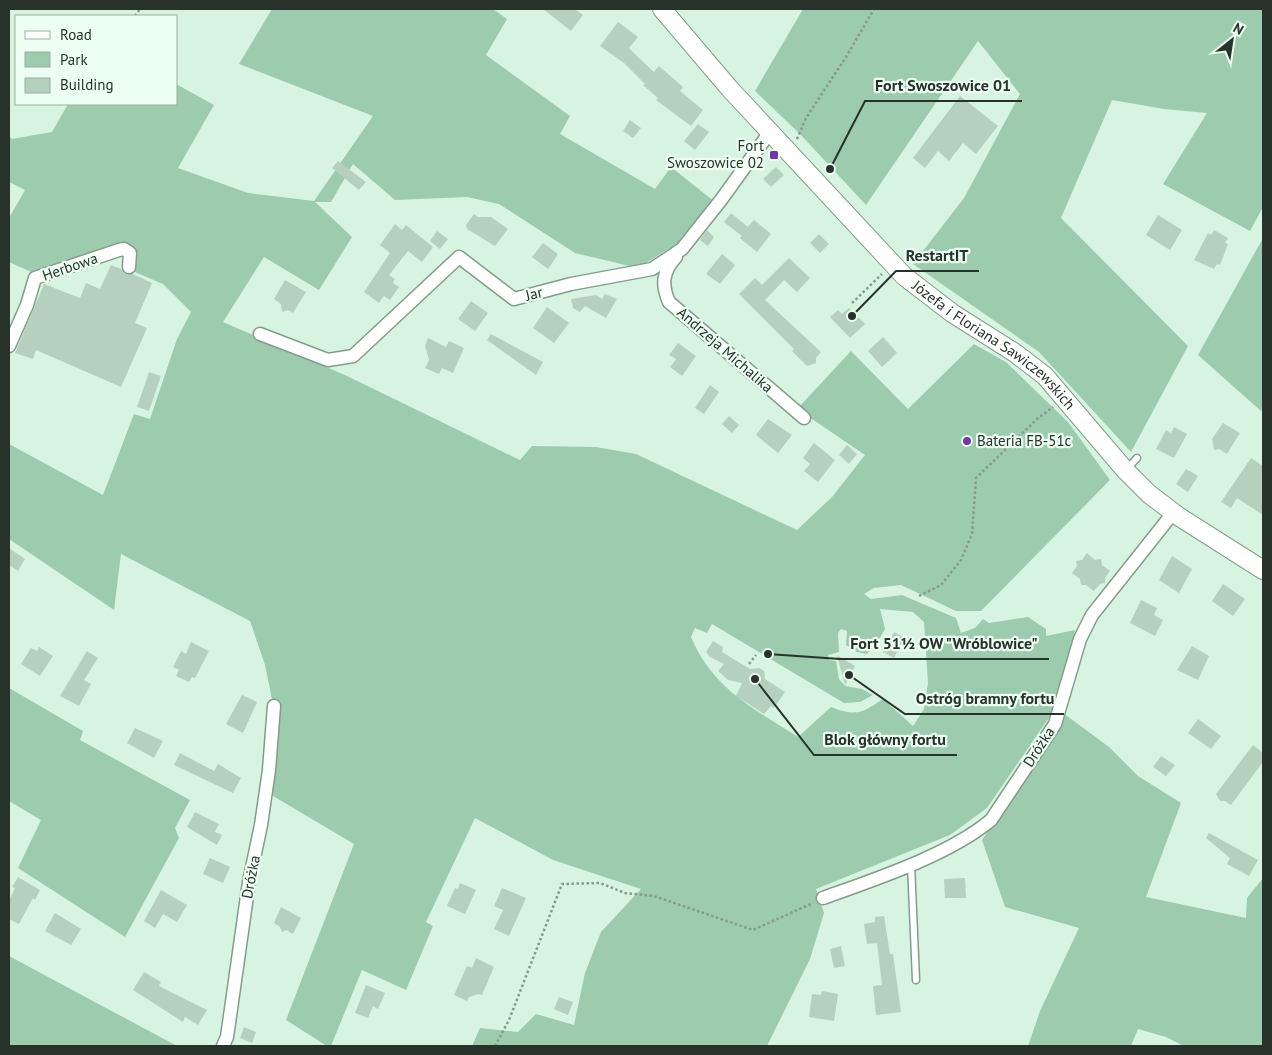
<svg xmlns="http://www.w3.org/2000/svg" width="1272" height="1055" font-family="'PT Sans',sans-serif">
	<rect width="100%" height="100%" fill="#d7f4e1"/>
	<path fill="#9dcbad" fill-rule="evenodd" d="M272,9H493L507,19L486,55L570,116L560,134L655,189L671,167L715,202L687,237L638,268L575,253L499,204L467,197L395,200L353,164L331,202H315L352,237L319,290L264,257L223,322L347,376L520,460L532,446L596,447L636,454L797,530L832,497L865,455L809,417L799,407L851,351L908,409L974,344L1006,362L1068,422L1110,480L981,611H956L901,585L874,588L864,594L871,599L902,595L956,618L961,633L975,628L983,619L989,623L1028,617L1046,629V636L1075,630L1055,709L987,808L950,835L816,889L824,913L810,959L767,1046H472L480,1028L518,1032L536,1014L574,1025L585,973L601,932L641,889L553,860L475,818L426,922L433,926L406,990L362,970L331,1046H327L286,1020L354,844L268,793L273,704L265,665L250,621L121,554L114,610L9,539V444L103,495L134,414L150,419L177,339L191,312L163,284L132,271L128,247L31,272L9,262V218L25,190L9,182V136L12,139L52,132L68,104H176V84L214,105L178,168L248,193L314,201L373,116L239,64ZM880,609L913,612L924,622L928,683L924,709L913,726L883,699C862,713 857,717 831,707L798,737C753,708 713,689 691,637L695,628L707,633L712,624L844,703L860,702L873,695L862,689L845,686L839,679L836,661L829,660L828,655L839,652L838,633L841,629L847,631L846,645L857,652L867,654L875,646L885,629Z
		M803,9H1263V207L1250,231L1163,184L1207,113L1164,109L1112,100L1061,218L1188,346L1131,452L1039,352L913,264L964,198L1020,94L978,41L866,205L800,134L755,91Z
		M1263,238V408L1261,411L1198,355Z
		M9,688L83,731L80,740L190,800L175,828L179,838L125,937L18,868L41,820L9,801Z
		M1063,713L1109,747L1138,776L1181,803L1146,897L1246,918L1247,898L1263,878V1046H1184L1166,1037L1138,1029L1131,1046H1028L1040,1011L1079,928L1005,907L982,840L1057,728Z
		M9,956L177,1046H9Z"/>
	<path fill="#b5d1be" d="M543,9H575L583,15L571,31Z
		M618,22L638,37L629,48L638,57L654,72L659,66L683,87L680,91L703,110L691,126L656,100L658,98L643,85L645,84L624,63L600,46Z
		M960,96L998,126L976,154L963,143L949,161L938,151L925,168L913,158Z
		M630,120L641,128L633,138L623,131Z
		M698,124L709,132L695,150L684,141Z
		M338,161L366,182L359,190L332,168Z
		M776,167L784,175L771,187L763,179Z
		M731,213L748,227L754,220L771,234L757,252L740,238L742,236L724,222Z
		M474,214L478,217H491L508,229L495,246L467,229L466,225Z
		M1158,215L1182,230L1170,250L1146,235Z
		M395,224L402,230L406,225L433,247L422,262L408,251L389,275L395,279L393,283L399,287L390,300L384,296L379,303L364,292L390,253L380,245Z
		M707,230L714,237L708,246L700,240Z
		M1214,230L1228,238L1225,243L1228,244L1220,265L1217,264L1214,269L1194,260L1208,233L1211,235Z
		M437,231L448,239L440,249L430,241Z
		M819,234L829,244L820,253L810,243Z
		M543,243L558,254L548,269L532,257Z
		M722,254L735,265L720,284L706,274Z
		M789,258L810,278L797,292L784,280L765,300L821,352L816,358V363L807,366L792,351L794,349L739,294L755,278L762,285Z
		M111,265L121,269L125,274H133L152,283L135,323L147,328L121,387L36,350L33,359L15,353L44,284L80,298L86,283L100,289Z
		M285,280L306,292L293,313L288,310L282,312L281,304L274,299Z
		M605,294L617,299L606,318L585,306L580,312L573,308L571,299L596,295L602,299Z
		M471,301L488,313L475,331L458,319Z
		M547,307L569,323L554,343L533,328Z
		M849,308L865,324L850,338L830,317L838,310L842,314Z
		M491,334L543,362L536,375L487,340Z
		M883,337L897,353L882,367L868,351Z
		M428,338L446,347L449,341L464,348L453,373L442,368L439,374L425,368L429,360L425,346Z
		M678,343L696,356L682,376L670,367L676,359L669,355Z
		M149,372L161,376L149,411L137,407Z
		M710,385L719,392L704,414L695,408Z
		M729,416L739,425L732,433L722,424Z
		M768,419L792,435L778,453L756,435Z
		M1223,423L1240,433L1227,454L1219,449L1214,450L1212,439Z
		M1174,427L1187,434L1174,458L1156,449L1166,430L1171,433Z
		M814,443L835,460L818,482L804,471L810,464L803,458Z
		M847,445L857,454L849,464L839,455Z
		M1251,458L1263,466V515L1237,498L1231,508L1221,502Z
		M1186,469L1198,476L1188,492L1176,484Z
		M9,548L25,559L18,571L9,565Z
		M1087,553L1095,560L1101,559L1102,565L1110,571L1105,578V583L1100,584L1094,591L1086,585H1081L1080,579L1072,573L1077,566L1076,561L1082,560Z
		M1172,556L1192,569L1179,593L1159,580Z
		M1223,584L1245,599L1233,616L1212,601Z
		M1141,600L1157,608L1154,615L1163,620L1155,636L1130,623Z
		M894,632L905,638L894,658L883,652Z
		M713,641L723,647L722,652L745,666L750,669L759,668L764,671L765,679L785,692L774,708L771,706L764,714L736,696L742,683L728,680L718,671L724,664L710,657L706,652Z
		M191,642L209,651L195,678L192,677L189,682L176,676L179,670L173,667L181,651L186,654Z
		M1192,646L1209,656L1198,680L1177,670Z
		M39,647L53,656L40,676L21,664L31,648L37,651Z
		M87,651L98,658L84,680L91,684L79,706L60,696Z
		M837,655L855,666L845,685Z
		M242,695L257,702L243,733L226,724Z
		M1198,719L1221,736L1211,749L1188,733Z
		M135,728L163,741L154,758L127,743Z
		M1253,745L1263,753V762L1231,805L1225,801H1220L1216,794Z
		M180,753L214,771L218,764L241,778L233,793L174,765Z
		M1161,756L1175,765L1166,776L1153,767Z
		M195,812L219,824L215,832L222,835L217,845L187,827Z
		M1209,833L1258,860L1249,876L1227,864L1230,858L1206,838Z
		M210,858L230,867L223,883L203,874Z
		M18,877L40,890L35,900L33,898L19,924L9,919V901L15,888L12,887Z
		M965,878L966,898H945L944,879Z
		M460,883L476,890L465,914L447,906L455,888L458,889Z
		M502,888L526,898L509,936L494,929L503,910L494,906Z
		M161,890L187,905L177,922L163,914L155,928L144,921Z
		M281,907L301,918L293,934L286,930L282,932L280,927L274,923Z
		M55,913L81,929L71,945L45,931Z
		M884,916L890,954H893L901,1012L876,1015L873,986L882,985L877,943L867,944L864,924L875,922V917Z
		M841,946L845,966L834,968L830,949Z
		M476,958L494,967L482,995L478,994L469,997L467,1001L454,995L467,966L472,968Z
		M144,972L161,982L159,986L207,1010L198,1025L185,1017L183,1022L133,990Z
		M366,985L385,993L378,1009L373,1006L368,1018L355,1013Z
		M822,991L838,994L834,1021L809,1017L812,994L821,995Z
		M559,997L573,1002L568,1015L554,1009Z
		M244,1027L256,1032L252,1043L240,1038Z"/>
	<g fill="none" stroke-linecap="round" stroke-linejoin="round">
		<g stroke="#829d8b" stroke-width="9">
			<path id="lane" d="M1126,470L1137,458
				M911,864L916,980"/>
		</g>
		<g stroke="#829d8b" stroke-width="15">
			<path id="street" d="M676,257C663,271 661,284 669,302L804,418
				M260,334L328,360L353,356L459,257L514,299L571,284L652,269L682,249L721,200L770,132
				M9,346L27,305L35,278L119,250L124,249L130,253L129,267
				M823,898C876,879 949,855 991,820L1055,724L1080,639L1092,615L1173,513
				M223,1046L227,1037L249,882L261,825L269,770L274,706"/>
		</g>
		<g stroke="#829d8b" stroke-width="20">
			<g id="secondary">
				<path id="s1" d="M662,9L730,89L904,276L952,313L1015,353L1045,376L1125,470L1149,494L1178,516L1263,570"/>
			</g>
		</g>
		<path stroke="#869a8c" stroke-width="2.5" stroke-dasharray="2.5 2.5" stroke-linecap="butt" d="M135,16L140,9
			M797,139L806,118L846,57L874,9
			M852,303L882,274
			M919,596L941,585L961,560L972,534L976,478L1038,418L1053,407
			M749,664L756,655
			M495,1046L509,1020L562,884L600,883L625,893L654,896L753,930L813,903"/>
		<use href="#lane" stroke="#fff" stroke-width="6"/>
		<use href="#street" stroke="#fff" stroke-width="12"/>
		<use href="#secondary" stroke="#fff" stroke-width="18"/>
	</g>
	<g fill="#7535aa" stroke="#edfef2" stroke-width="2">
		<rect x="769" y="150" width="10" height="10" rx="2.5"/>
		<circle cx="967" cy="441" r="5"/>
	</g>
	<g text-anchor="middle" stroke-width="4.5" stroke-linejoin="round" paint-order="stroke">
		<g font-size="15" fill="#27322a" stroke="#edfef2" text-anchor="end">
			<text x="764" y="151">Fort<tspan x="764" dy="17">Swoszowice 02</tspan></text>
			<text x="977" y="446" text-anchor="start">Bateria FB-51c</text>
		</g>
		<g font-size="15" fill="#27322a" stroke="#edfef2">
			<text transform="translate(70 267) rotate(-19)" y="5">Herbowa</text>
			<text transform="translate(534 294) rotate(-14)" y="5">Jar</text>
			<text dy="5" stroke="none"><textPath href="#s1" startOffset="474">Józefa i Floriana Sawiczewskich</textPath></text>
			<text transform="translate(725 350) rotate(41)" y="5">Andrzeja Michalika</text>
			<text transform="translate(1039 747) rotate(-57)" y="5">Dróżka</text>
			<text transform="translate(251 877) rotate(-79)" y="5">Dróżka</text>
		</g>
	</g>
	<path fill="none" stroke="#27322a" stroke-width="2" d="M830 169L865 101H1022M852 316L896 271H979M768 654L840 659H1049M849 675L905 714H1064M755 679L814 755H957"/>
	<g fill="#27322a" stroke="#edfef2" stroke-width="2">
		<circle cx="830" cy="169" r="5"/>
		<circle cx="852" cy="316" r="5"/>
		<circle cx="768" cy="654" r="5"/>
		<circle cx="849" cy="675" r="5"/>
		<circle cx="755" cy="679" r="5"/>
	</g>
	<g font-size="16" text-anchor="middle" font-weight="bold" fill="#27322a" stroke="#edfef2" stroke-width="4.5" stroke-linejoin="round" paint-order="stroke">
		<text x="943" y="91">Fort Swoszowice 01</text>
		<text x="937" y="261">RestartIT</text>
		<text x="944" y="649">Fort 51½ OW "Wróblowice"</text>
		<text x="985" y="704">Ostróg bramny fortu</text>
		<text x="885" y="745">Blok główny fortu</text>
	</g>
	<rect width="1272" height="1055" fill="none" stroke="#27322a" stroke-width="20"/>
	<rect x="15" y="15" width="162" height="90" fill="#edfef2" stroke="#9eaca2"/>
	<rect x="25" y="31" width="25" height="8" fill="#ffffff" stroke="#9eaca2"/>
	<text x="60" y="40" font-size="15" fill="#27322a">Road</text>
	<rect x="25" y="52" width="25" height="15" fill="#9dcbad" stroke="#9eaca2"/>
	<text x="60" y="65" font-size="15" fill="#27322a">Park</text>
	<rect x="25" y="78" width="25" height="15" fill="#b5d1be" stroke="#9eaca2"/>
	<text x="60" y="90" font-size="15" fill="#27322a">Building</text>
	<g transform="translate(1232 40) rotate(30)" stroke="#edfef2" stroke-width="4" paint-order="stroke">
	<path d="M0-4L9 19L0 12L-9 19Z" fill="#27322a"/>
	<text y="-8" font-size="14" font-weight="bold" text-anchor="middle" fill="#27322a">N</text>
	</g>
</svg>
